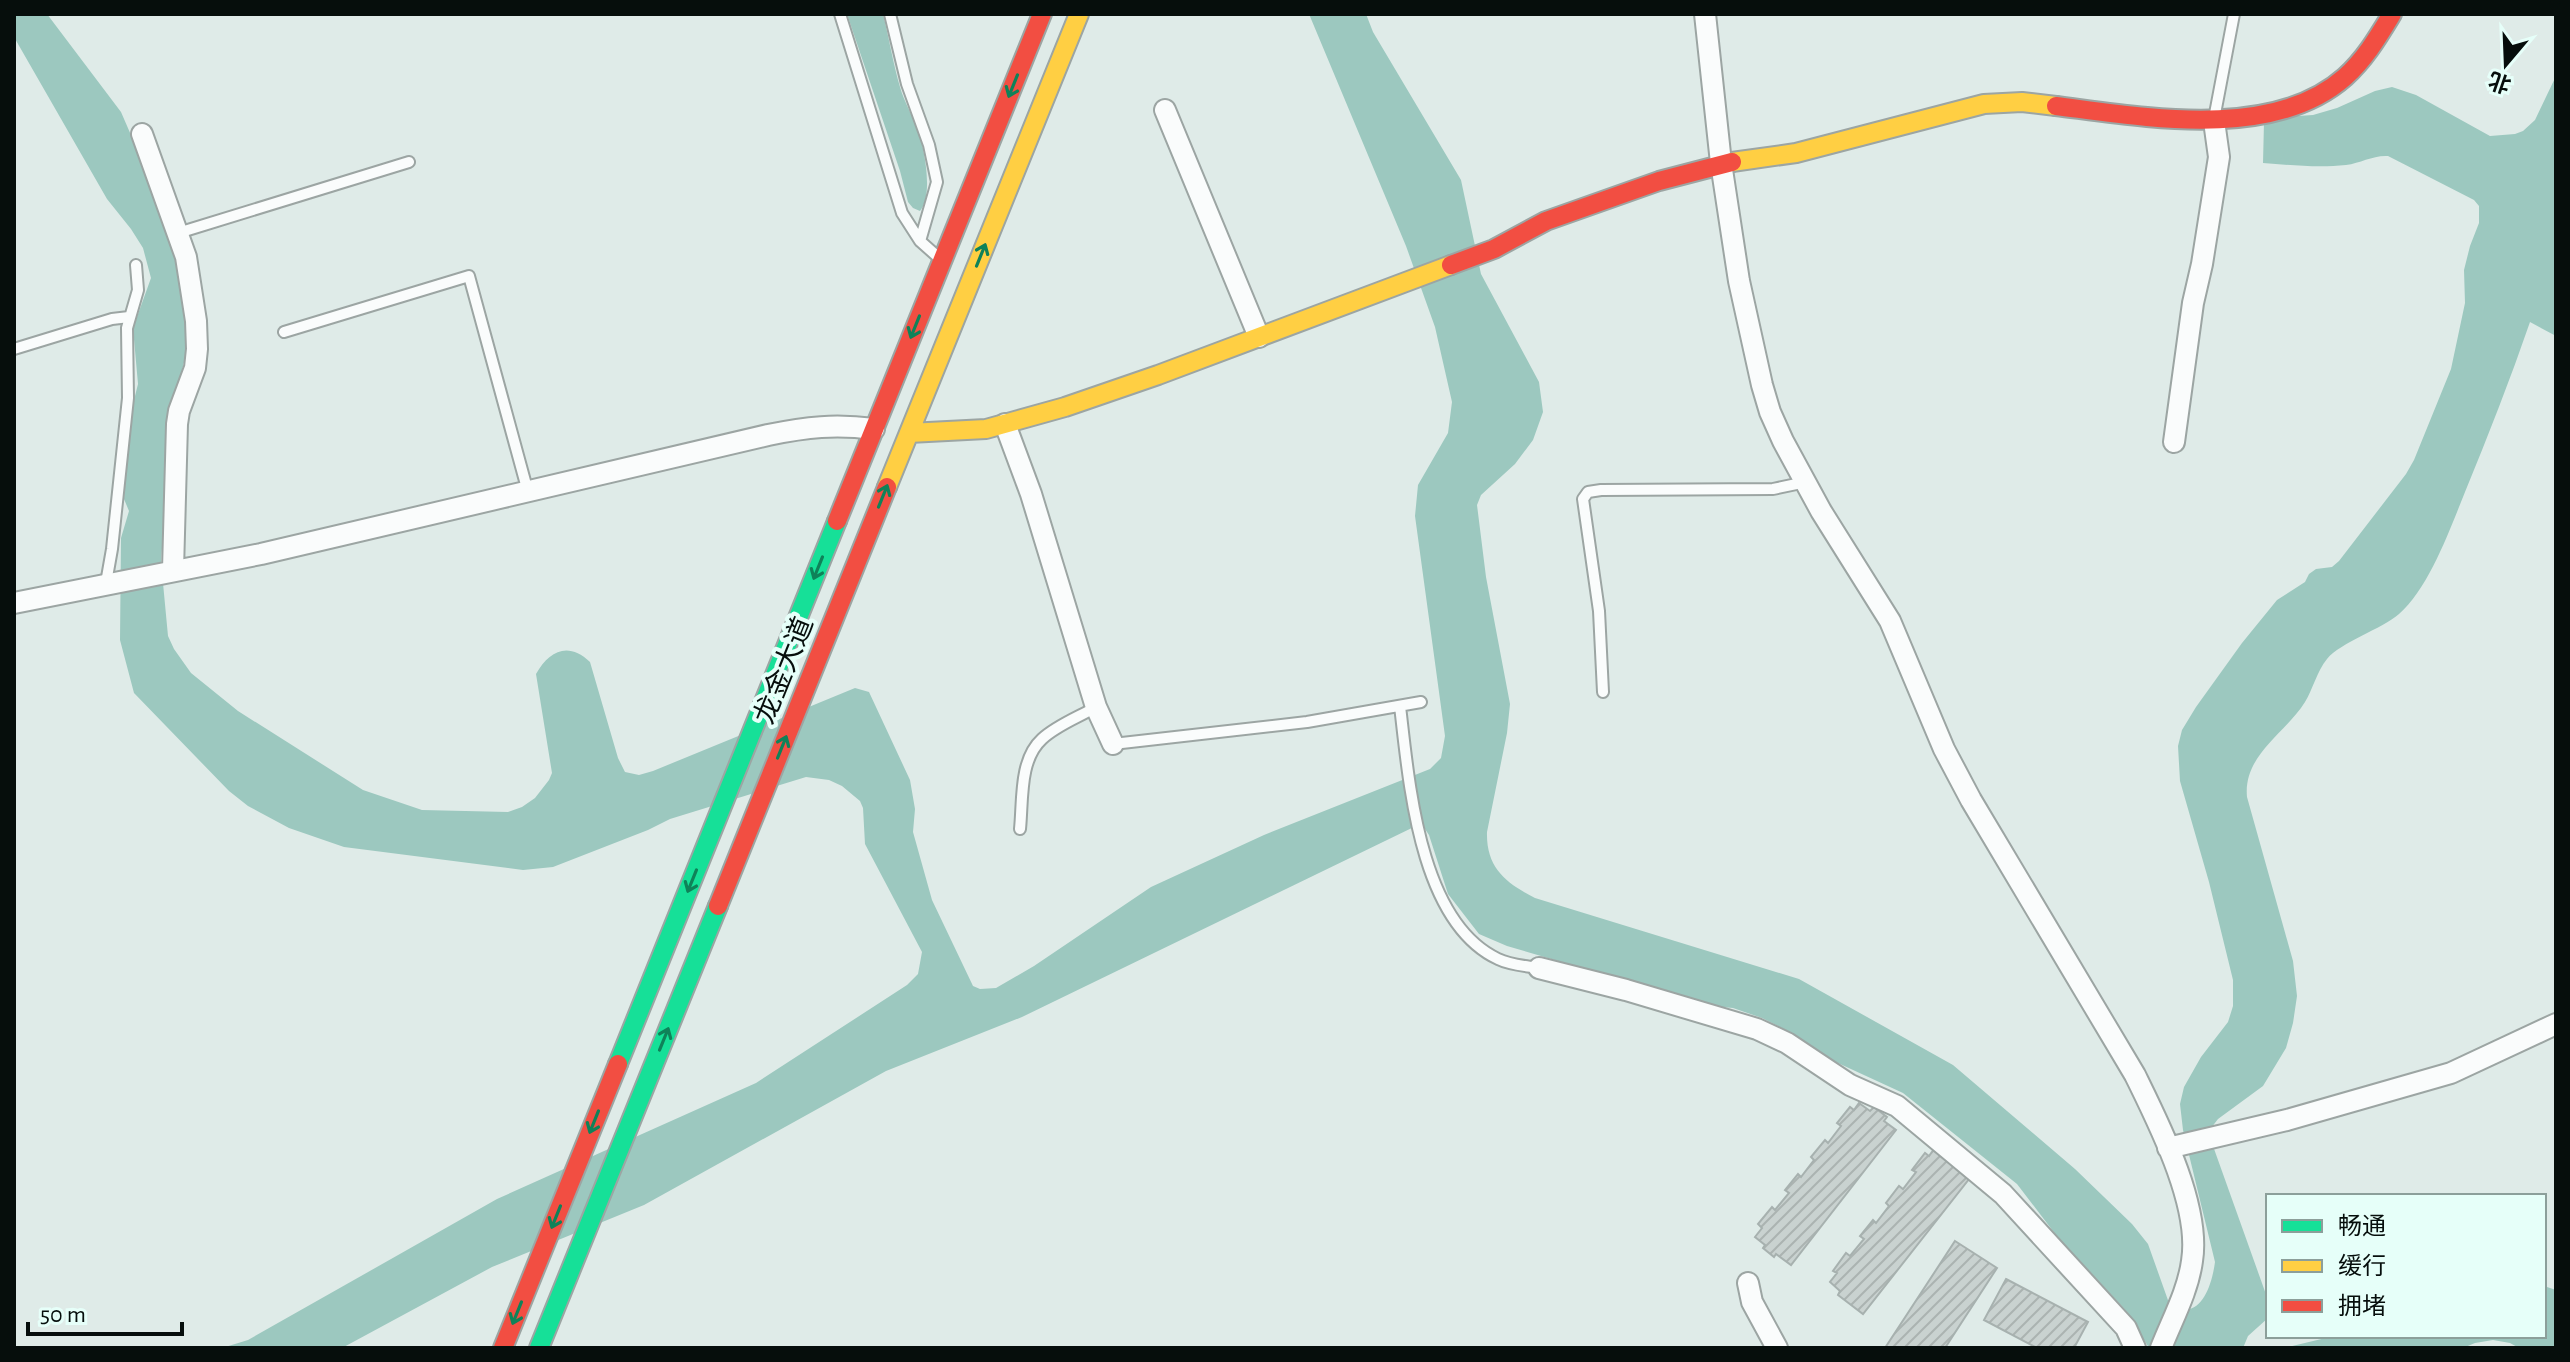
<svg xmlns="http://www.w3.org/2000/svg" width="2570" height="1362" font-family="'Alegreya Sans','Noto Sans SC',sans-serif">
	<defs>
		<pattern id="building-hatch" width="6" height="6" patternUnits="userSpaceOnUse" patternTransform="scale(2)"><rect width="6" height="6" fill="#c9d2d0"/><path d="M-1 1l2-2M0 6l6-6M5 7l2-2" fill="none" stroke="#abb3b1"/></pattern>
	</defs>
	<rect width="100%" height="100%" fill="#dfebe8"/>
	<path fill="#9cc8bf" d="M14,14H47L121,112L160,202L188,295L186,354L172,412L161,562L168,636L174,649L191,673L238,711L363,790L422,810L508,812L522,807L535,798L549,780L552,773L536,674C549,651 568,641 590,662L618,758L625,772L639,775L653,771L855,688L869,692L910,780L915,809L913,832L932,900L973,986L980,989L996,988L1034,966L1151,887L1264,835L1430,769L1441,758L1445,736L1415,516L1418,485L1448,433L1452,402L1435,327L1406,246L1309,14H1366L1373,32L1461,180L1481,274L1539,382L1543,412L1533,440L1515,464L1481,495L1477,505L1486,577L1510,704L1507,733L1487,832C1486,868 1506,883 1535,898L1799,979L1953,1065L2075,1169L2132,1224L2148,1244L2169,1303C2200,1325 2212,1285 2215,1262L2183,1130L2180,1104L2184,1087L2201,1057L2228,1022L2233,1006V980L2209,882L2180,781L2178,746L2182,730L2196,707L2242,643L2277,600L2305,582L2309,574L2316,569L2332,567L2339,561L2406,474L2414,460L2451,369L2465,303L2464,270L2470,246L2479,223V206L2474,200L2388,156C2373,155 2361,163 2346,165C2318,168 2291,165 2263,163L2264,122L2280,117L2313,115L2337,108L2375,91L2392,87L2416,95L2490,136L2515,134L2523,131L2535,120L2556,76V336L2530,322C2510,380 2488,436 2465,492C2450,529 2429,588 2399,614C2382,629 2341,642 2327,659C2317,671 2313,689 2305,702C2285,734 2243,755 2247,797L2293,961L2297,996L2293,1023L2286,1048L2263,1086L2218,1119L2208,1132L2268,1300V1318L2248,1336L2243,1348H2149L2128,1313L2056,1235L2017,1184L1903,1093L1827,1058L1790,1032L1762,1018L1733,1008L1711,1006L1507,946L1479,934L1448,894L1429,835L1425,829L1418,825L1022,1017L886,1071L644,1205L492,1267L342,1348H222L248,1340L497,1199L756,1083L907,985L918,974L922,952L865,844L863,808L860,801L842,786L829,780L806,777L670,819L648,830L553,867L523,870L344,847L289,828L248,806L229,791L134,693L120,640L121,538L129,511L124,499L127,428L138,384L133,328L151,278L143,248L131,229L107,199L14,37Z
		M847,14H883C889,38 893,63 900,87C904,101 911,113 917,127C924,146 934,195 920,211L913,208L908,202L900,171Z
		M2544,1286L2556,1290V1348H2519L2510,1343L2493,1340L2475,1343L2463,1348H2284L2334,1336H2544Z"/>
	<path fill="url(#building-hatch)" stroke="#a7b1af" stroke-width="2" d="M1859,1103L1870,1111L1874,1107L1887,1117L1884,1121L1896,1130L1791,1265L1776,1254L1774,1257L1763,1248L1765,1245L1755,1237L1762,1228L1758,1224L1772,1207L1775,1210L1789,1193L1785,1190L1798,1174L1801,1177L1814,1160L1811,1157L1825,1140L1828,1143L1841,1126L1837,1123L1850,1107L1854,1110Z
		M1934,1149L1973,1174L1863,1314L1838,1295L1840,1291L1830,1282L1837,1273L1833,1271L1846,1253L1850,1256L1864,1239L1860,1236L1873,1220L1876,1223L1889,1206L1886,1203L1899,1186L1903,1189L1916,1172L1912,1170L1925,1153L1929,1156Z
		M1955,1241L1997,1268L1945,1348H1885Z
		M2006,1279L2088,1322L2074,1348H2037L1984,1320Z"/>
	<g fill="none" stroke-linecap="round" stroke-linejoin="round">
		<g stroke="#9ca5a3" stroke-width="14">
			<path id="lane" d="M840,14L902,213L920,241L938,257
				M890,14L907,84L929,145L937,182L920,241
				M2214,119L2234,14
				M178,233L409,162
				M284,332L469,276L528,492
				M14,349L112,319L129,317
				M106,583L112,549L128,398L127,328L138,290L136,265
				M1603,692L1599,611L1583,499L1588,492L1601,490L1773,489L1806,482
				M1400,706C1409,782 1419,922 1498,959C1510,965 1526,966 1539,968
				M1113,744L1307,722L1421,702
				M1020,829C1023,800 1019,760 1042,739C1057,725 1079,717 1096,707"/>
		</g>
		<g stroke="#9ca5a3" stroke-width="24">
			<path id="street" d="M1705,14L1721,163L1739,281L1762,385L1770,412L1783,441L1821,511L1890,621L1944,749L1971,800L2135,1075C2159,1124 2201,1206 2192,1261C2188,1291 2172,1320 2161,1348
				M1165,110L1259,337
				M142,134L186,257L196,321L197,349L195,368L179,411L177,424L173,570
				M1005,424L1031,494L1096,707L1113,744
				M2174,442L2193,303L2202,264L2219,157L2214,121
				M14,603L261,554L768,435C807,427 835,424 874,429
				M1539,968L1626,990L1757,1029L1787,1043L1850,1085L1897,1106L2003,1194L2126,1328L2135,1348
				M2168,1148L2287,1120L2451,1073L2556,1024
				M1748,1283L1752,1302L1777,1348"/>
		</g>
		<g stroke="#9ca5a3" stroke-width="22">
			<path id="fast" d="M618,1064L837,521
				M539,1348L718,906"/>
		</g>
		<g stroke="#9ca5a3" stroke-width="22">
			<path id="slow" d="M1732,162L1796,153L1984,104L2022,102L2056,106
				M909,433L986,429L1065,407L1158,375L1451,265
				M887,487L1079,14"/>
		</g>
		<g stroke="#9ca5a3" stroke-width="22">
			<path id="jam" d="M2056,106C2143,117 2273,141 2345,77C2365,59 2378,37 2392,14
				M1451,265L1494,249L1546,221L1659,181L1732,162
				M837,521L1042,14
				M718,906L887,487
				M503,1348L618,1064"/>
		</g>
		<use href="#lane" stroke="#fafcfc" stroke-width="10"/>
		<use href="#street" stroke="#fafcfc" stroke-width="20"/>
		<use href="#fast" stroke="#16e098" stroke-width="18"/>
		<use href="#slow" stroke="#ffcf43" stroke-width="18"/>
		<use href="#jam" stroke="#f24e42" stroke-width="18"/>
	</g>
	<defs><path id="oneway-shaft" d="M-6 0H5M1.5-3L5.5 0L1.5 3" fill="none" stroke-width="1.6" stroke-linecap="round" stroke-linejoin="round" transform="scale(2)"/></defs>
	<g stroke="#0f8259">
		<use href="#oneway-shaft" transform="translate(1013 86) rotate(112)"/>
		<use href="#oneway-shaft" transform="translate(981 255) rotate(-68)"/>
		<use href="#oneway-shaft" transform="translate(915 327) rotate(112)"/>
		<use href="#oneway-shaft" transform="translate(883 496) rotate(-68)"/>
		<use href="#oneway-shaft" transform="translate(818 568) rotate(112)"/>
		<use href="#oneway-shaft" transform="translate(782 747) rotate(-68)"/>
		<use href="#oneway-shaft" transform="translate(692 881) rotate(112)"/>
		<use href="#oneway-shaft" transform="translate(664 1039) rotate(-68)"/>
		<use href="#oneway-shaft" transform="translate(594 1122) rotate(112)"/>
		<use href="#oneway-shaft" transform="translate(556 1217) rotate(112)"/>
		<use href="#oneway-shaft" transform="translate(517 1313) rotate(112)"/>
	</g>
	<g text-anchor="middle" stroke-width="8" stroke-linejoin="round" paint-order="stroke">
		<g font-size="28" fill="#060e0c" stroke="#e6fff9">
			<text transform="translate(783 670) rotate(-68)" y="10">龙金大道</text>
		</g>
	</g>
	<rect width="2570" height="1362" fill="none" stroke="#060e0c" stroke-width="32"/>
	<rect x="2266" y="1194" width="280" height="144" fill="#e6fff9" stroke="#8c9f9a" stroke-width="2"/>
	<rect x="2282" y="1220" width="40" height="12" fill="#16e098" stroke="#8c9f9a" stroke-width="2"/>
	<text x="2338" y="1234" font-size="24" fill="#060e0c">畅通</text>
	<rect x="2282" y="1260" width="40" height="12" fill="#ffcf43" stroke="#8c9f9a" stroke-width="2"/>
	<text x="2338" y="1274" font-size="24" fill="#060e0c">缓行</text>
	<rect x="2282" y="1300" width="40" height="12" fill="#f24e42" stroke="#8c9f9a" stroke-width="2"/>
	<text x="2338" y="1314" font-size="24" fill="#060e0c">拥堵</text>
	<g transform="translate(2506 64) rotate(199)" stroke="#e6fff9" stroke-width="6" paint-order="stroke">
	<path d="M0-6L14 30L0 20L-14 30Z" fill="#060e0c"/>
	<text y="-12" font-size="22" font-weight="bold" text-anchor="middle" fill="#060e0c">北</text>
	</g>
	<path d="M28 1322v12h154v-12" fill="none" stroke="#060e0c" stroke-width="4"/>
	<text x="40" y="1322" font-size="24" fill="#060e0c" stroke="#e6fff9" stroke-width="6" paint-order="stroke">50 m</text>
</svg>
